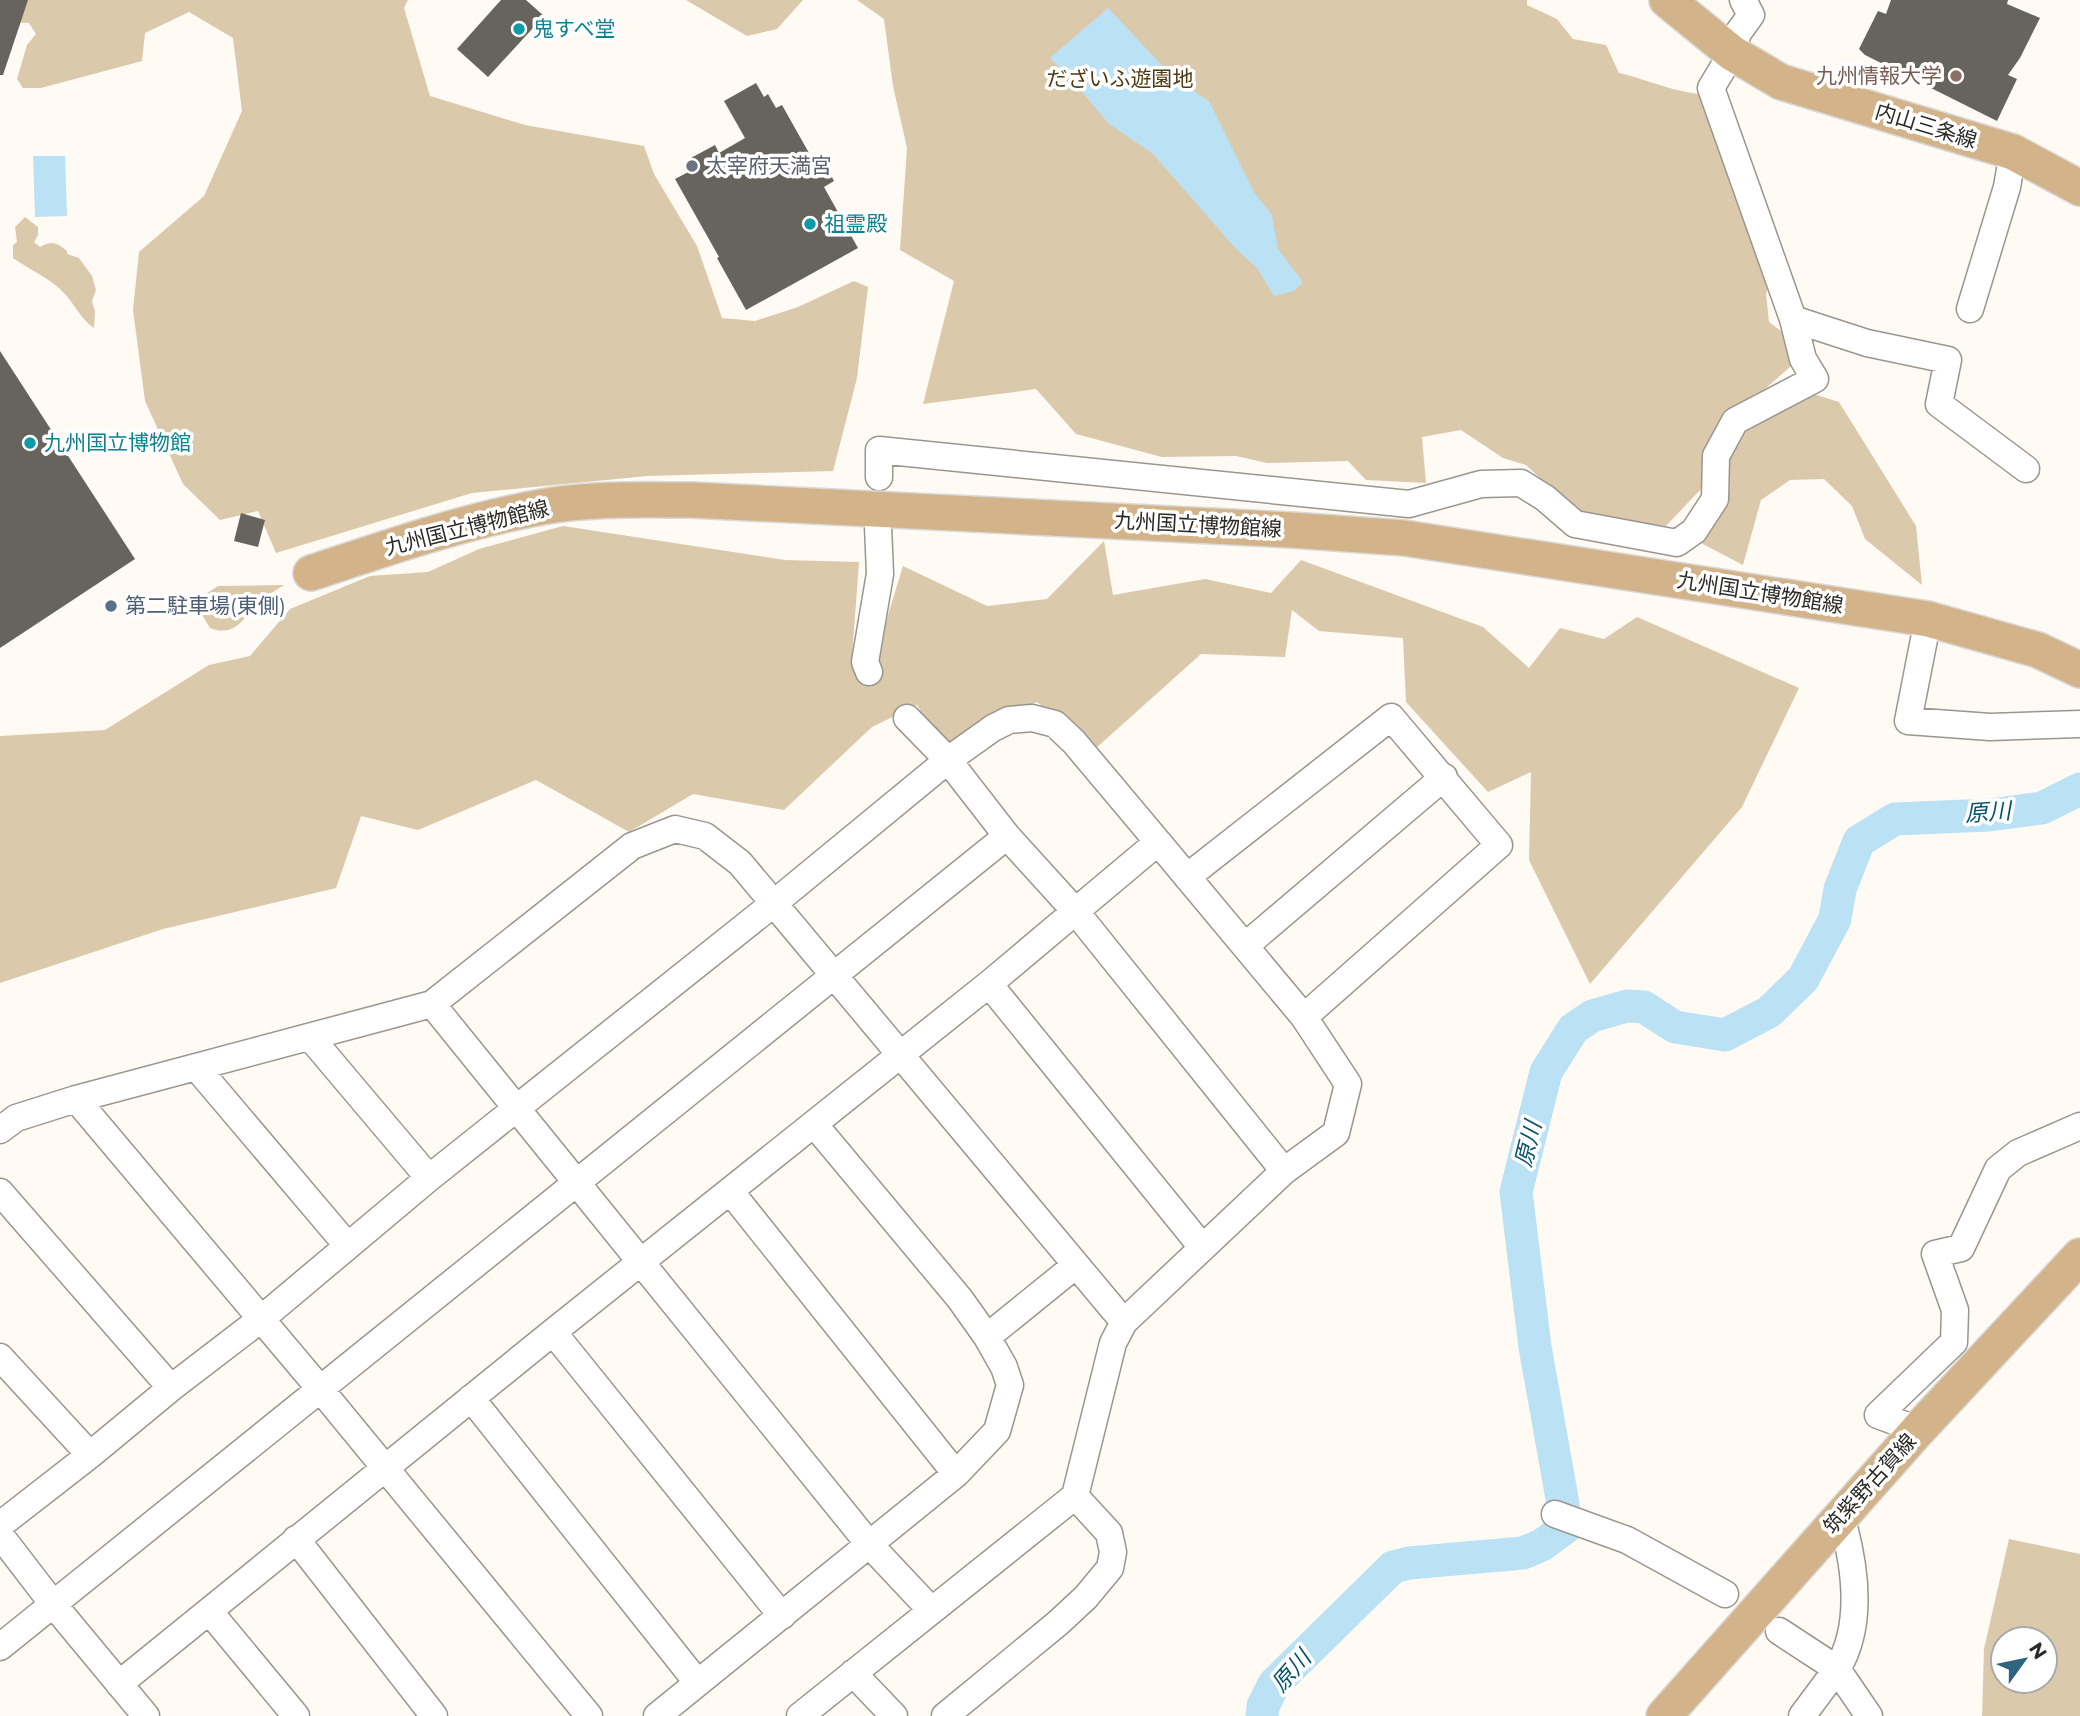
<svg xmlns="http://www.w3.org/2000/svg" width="2080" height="1716" font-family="Montserrat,'Noto Sans JP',sans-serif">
	<rect width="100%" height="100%" fill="#fffaf3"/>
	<path fill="#dbc9ac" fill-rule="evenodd" d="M0,0H408L404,8L430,96L525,125L644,146L654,174L697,246L722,318L755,321L798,307L854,281L868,287L857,378L833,471L647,476L472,493L276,553L258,511L220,520L183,484L145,401L133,310L139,252L204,196L242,111L233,38L189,12L145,33L142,61L41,88H23L17,79L27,45L36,34L29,23L0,22Z
		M686,0H803L777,29L747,36Z
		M857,0H1527V5L1557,19L1573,39L1606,45L1619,73C1650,80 1679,95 1710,94L1773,274L1766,294L1769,322L1808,351L1723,426L1702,488L1666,526L1578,514L1526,465L1503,458L1461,430L1422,437L1426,483L1366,480L1348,461L1267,463L1236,456L1162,457L1076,434L1036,389L923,404L954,281L900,250L907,148L893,86L884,19Z
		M25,217L38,227V235L34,242L40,247C52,240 57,243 67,251V254L79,258L92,276L96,290L92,301L95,311L94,328C81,319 75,305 65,294C50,278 30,270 13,258V245L17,242L15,227Z
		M1810,393L1839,402L1916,526L1922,585L1865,539L1852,506L1824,479L1790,480L1761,500L1743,565L1697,541L1722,455L1739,427Z
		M563,526L785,560L859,562L852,657L870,674L903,566L987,606L1047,599L1104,541L1113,595L1205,579L1271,593L1301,560L1483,627L1529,668L1560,628L1604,639L1637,617L1799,688L1742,807L1590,984L1529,860L1531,772L1488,792L1406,702L1403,638L1319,631L1292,610L1285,657L1201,654L1095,749L1037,702L945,750L917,705L872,727L784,810L693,794L629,832L536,780L418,830L361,816L336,888L163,929L0,983V736L105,730L209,665L250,656L290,609L370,576L428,572L479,549Z
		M284,585C276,590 267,595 260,601C244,617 236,638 210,628L199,610L206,594L218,586Z
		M2009,1539L2080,1554V1716H1982L1984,1649ZM2003,1639H2045V1681H2003Z"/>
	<path fill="#bbe2f4" d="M1108,8L1174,78L1209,101L1254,192L1272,215L1278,249L1303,282L1294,291L1274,296L1257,268L1237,250L1153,154L1108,123L1074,82L1050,58Z
		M33,156H65L67,216L35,217Z"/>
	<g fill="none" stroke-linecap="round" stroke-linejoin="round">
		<path stroke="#bbe2f4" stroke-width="33" d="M1262,1716L1263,1706L1274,1684L1393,1567L1409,1563L1523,1553L1542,1545L1565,1528L1563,1504L1535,1347L1516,1192L1546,1072L1573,1029L1592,1016L1627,1006L1644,1007L1675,1027L1725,1035L1769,1012L1803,979L1835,919L1840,889L1859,841L1895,819L1989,815L2042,808L2080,789"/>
	</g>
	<path fill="#67635d" d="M0,0H28L3,75H0Z
		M501,0H526L544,16L488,77L457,49Z
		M1891,0H2008L2007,4L2040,18L2020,58L2008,75L2017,79L1997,121L1865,55L1859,49L1878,11L1886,14Z
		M756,83L764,97L768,94L776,108L782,105L818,169L825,164L834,181L824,187L858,248L746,310L717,258L719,257L675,179L694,169L689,159L715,145L719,153L745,138L724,101Z
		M0,351L135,559L0,648Z
		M241,513L265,520L258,547L234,541Z"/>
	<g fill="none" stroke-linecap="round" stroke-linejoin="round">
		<g stroke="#9a968f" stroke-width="29">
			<path id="minor" d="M1970,309L2007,187L2013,152
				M1793,319L1867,343L1948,360L1939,404L2026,469
				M879,477V450L1409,504L1481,484L1521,483L1545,498L1575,524L1677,543L1694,531L1715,499L1716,456L1735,421L1815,379L1803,359L1793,319L1711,88L1732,53L1738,33L1751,15L1743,0
				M1928,619L1908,721L1990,727L2080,724
				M869,672L865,662L880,574L878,526
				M907,718L948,760L1007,836L1076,912L1284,1171
				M1187,877L1391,717L1499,845L1304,1017
				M1245,946L1444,777
				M989,984L1202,1247
				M432,1004L869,1544L931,1610
				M310,1037L429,1178
				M197,1068L347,1245
				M76,1099L321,1390L589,1716
				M0,1130L16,1118L76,1099L432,1004L632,846L675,829L705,836L740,863L1124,1322
				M730,1191L956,1474
				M0,1192L171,1388
				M553,1332L782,1616
				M987,1337L1076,1265
				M0,1357L90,1455
				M471,1398L697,1682
				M1918,1430L1878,1415L1954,1342L1955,1310L1935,1254L1961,1248L1998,1169L2018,1153L2080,1126
				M1555,1514L1627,1540L1725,1594
				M1841,1516C1855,1564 1864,1625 1837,1669L1869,1716
				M0,1525L90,1455L171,1388L261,1319L429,1178L773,904L948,760L993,728L1009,720L1032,718L1055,724L1074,742L1158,842
				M0,1535L53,1604L146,1716
				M296,1539L434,1716
				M209,1611L296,1716
				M1779,1631L1837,1669L1802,1716
				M0,1647L1007,836
				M853,1673L894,1716
				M119,1684L553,1332L989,984L1158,842L1304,1017L1348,1084L1336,1133L1284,1171L1124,1322L1113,1343L1075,1496L800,1716
				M657,1716L956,1474L997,1431L1010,1385L1004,1367L987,1337L960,1299L814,1124
				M945,1716L1058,1623L1086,1597L1110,1568L1113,1552L1109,1533L1075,1496"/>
		</g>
		<g stroke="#d9d9d8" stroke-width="38">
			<path id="major" d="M1667,0L1732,53L1781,82L2013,152L2080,188
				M311,573C386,548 464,521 542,507C591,498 642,500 692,500L1291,530L1404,538L1928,619L2038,650L2080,670
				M1664,1716L1918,1430L2080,1256"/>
		</g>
		<use href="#minor" stroke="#fff" stroke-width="26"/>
		<use href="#major" stroke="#d3b389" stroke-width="35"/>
	</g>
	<g fill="#0f9aa8" stroke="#fff" stroke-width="2.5">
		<circle cx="519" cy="29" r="7"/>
		<circle cx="810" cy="224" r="7"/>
		<circle cx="30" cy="443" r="7"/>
	</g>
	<circle fill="#8d6e63" stroke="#fff" stroke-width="2.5" cx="1956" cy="76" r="7"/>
	<circle fill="#6b7280" stroke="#fff" stroke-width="2.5" cx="692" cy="166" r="7"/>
	<circle fill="#5c6f8a" stroke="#fff" stroke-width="2.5" cx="111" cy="606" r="7"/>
	<g text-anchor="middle" stroke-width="7" stroke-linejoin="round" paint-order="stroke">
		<g font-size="21" fill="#0d838f" stroke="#fff" text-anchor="start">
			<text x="533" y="36">鬼すべ堂</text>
			<text x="824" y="231">祖霊殿</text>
			<text x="44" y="450">九州国立博物館</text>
		</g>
		<g font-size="21" fill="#785e54" stroke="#fff" text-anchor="end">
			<text x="1942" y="83">九州情報大学</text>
		</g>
		<g font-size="21" fill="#4f3a12" stroke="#fff">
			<text x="1120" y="86">だざいふ遊園地</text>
		</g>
		<g font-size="21" fill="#2c2a27" stroke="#fff">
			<text transform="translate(1926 126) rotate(17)" y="7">内山三条線</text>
			<text transform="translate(1198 525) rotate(3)" y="7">九州国立博物館線</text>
			<text transform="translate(467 528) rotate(-14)" y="7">九州国立博物館線</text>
			<text transform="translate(1760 593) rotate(9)" y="7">九州国立博物館線</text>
			<text transform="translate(1870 1484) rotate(-48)" y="7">筑紫野古賀線</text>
		</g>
		<g font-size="21" fill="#5b616d" stroke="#fff" text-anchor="start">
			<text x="706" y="173">太宰府天満宮</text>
		</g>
		<g font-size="21" fill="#4e5e75" stroke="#fff" text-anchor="start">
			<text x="125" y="613">第二駐車場(東側)</text>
		</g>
		<g font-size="23" font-style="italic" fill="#09546d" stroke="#fff">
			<text transform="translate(1988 812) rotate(-4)" y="8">原川</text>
			<text transform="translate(1528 1144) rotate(-76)" y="8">原川</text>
			<text transform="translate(1291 1671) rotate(-49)" y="8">原川</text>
		</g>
	</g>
	<g transform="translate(2024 1660) rotate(57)"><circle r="33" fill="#ffffff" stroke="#abaaa9" stroke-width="2"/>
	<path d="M0-5L12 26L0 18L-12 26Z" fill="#2f6480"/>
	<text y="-10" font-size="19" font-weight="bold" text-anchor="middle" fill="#2c2a27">N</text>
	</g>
</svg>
